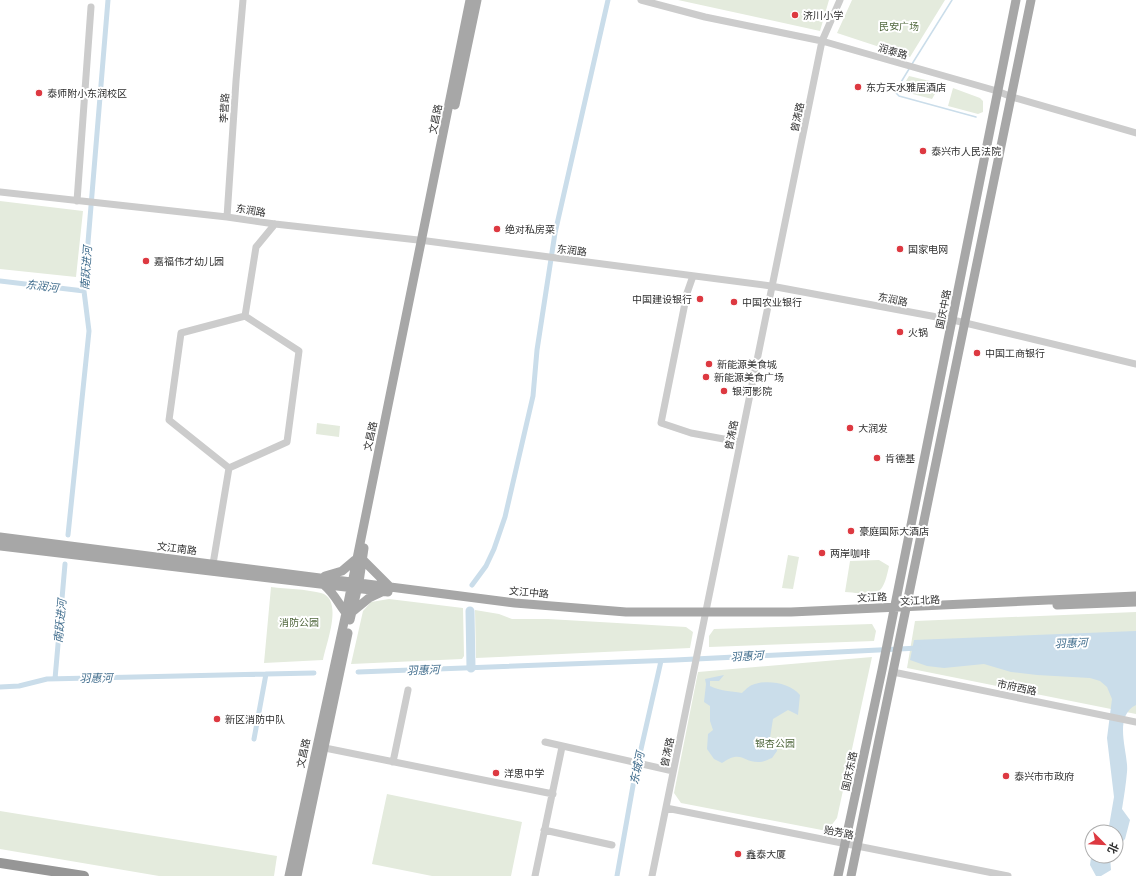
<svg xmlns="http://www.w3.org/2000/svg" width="1136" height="876" font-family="'Roboto Condensed','Noto Sans SC',sans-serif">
	<rect width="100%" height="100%" fill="#fff"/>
	<path fill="#e4ebdd" d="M678,0H829L820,31Z
		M852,0H945L910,57L837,33Z
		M909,76L934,82L936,92L932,99L901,91V89Z
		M953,88L980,98L983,101V112L978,114L948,106Z
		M0,201L83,211L76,277L0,269Z
		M317,423L340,426L339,437L316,434Z
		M788,555L799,557L793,589L782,588Z
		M879,560L889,566C882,601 875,594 845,592L850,561Z
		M271,587C287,589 305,589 321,593C344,599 326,644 323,660L264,663Z
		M389,599L463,608L464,656L462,659L351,664L363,611L371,602Z
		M475,610L499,614L512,619H548L686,627L693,632L690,648L476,658Z
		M1136,612V714L907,668L915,621Z
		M872,624L876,631L874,641L709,647V636L714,629Z
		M872,657L837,818L827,831L681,803L674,793L698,672Z
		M387,794L522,822L511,876H432L372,864Z
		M0,811L277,856L274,876H159L0,849Z"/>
	<path fill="#caddea" d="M1136,631V705C1112,717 1129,753 1127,772C1126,784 1124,796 1122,809L1130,820L1125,839L1116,848V832H1108L1114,797L1107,738L1112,699L1107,687L1100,681L1090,678L1037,675L1011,672L984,664L944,668L927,666L910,660L914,640Z
		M724,675L719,681H710V686C721,691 730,691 742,693C745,690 749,686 752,685C767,679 790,683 800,695L798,715L788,710L773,719L770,738L777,741V751L772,758C769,759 764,762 760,762C743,763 742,749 722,763L714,759L707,749L708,734L713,730L710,721V706L704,702L706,684L705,679Z
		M1092,850V856H1110L1111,870L1101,876H1096L1090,865Z"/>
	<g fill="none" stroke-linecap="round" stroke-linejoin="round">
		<path stroke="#caddea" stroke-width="1.5" d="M912,64L952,0
			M909,69L895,92L899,96L976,117"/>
		<path stroke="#caddea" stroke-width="5" d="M0,281L84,291
			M68,535L89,331L84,291L108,0
			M472,585L486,566L494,549L505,517L533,396L537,350L555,233L608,0
			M358,672L675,660L919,648
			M55,679L65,564
			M0,687L19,686L47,679L314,673
			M254,739L266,674
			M617,876L634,780L661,661"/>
		<path stroke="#caddea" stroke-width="9" d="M470,611L471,668"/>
		<path stroke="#ccc" stroke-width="7" d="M641,0L705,17L822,41L997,91L1012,97L1136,133
			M0,192L227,217L275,224L427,241L771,286L953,320L1136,364
			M77,201L91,7
			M227,217L236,81L243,0
			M693,276L687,293L661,423L691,433L740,442
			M229,468L169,420L181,333L245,316
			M213,564L229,468L287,442L299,351L245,316L256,247L275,224
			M893,672L1136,722
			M545,742L673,771
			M320,747L553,794
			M393,762L408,690
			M666,808L1008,876
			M544,830L612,845
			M535,876L562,747
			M652,876L822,41L840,0"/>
		<path stroke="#a7a7a7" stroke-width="9" d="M455,105L477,0
			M0,537L515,603L626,612H791L1136,596
			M0,546L388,592
			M362,559L389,586
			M325,576L342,571L355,560
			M324,585C334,593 338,603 346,613
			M1057,605L1136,602
			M352,612L369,598L384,591
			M350,620L359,582L364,548
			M289,876L346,613L470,0
			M297,876L348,633
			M838,876L882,670L1016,0
			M851,876L1031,0"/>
		<path stroke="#969696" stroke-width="10" d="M0,863L84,876"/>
	</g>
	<g fill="#dd3941" stroke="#fff" stroke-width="1.5">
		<circle cx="795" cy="15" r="4"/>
		<circle cx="858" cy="87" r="4"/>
		<circle cx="39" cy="93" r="4"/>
		<circle cx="923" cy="151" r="4"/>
		<circle cx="497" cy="229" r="4"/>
		<circle cx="900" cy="249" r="4"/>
		<circle cx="146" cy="261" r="4"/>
		<circle cx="700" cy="299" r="4"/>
		<circle cx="734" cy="302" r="4"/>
		<circle cx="900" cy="332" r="4"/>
		<circle cx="977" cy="353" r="4"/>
		<circle cx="709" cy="364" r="4"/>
		<circle cx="706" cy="377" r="4"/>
		<circle cx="724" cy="391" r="4"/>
		<circle cx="850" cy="428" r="4"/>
		<circle cx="877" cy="458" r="4"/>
		<circle cx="851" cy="531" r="4"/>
		<circle cx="822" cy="553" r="4"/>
		<circle cx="217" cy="719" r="4"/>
		<circle cx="496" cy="773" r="4"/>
		<circle cx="1006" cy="776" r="4"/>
		<circle cx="738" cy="854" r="4"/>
	</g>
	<g text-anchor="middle" stroke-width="4" stroke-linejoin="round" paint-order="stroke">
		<g font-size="10" fill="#2f2f2f" stroke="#fff" text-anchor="start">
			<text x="803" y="19">济川小学</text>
			<text x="866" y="91">东方天水雅居酒店</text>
			<text x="47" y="97">泰师附小东润校区</text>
			<text x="931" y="155">泰兴市人民法院</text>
			<text x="505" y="233">绝对私房菜</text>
			<text x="908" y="253">国家电网</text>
			<text x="154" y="265">嘉福伟才幼儿园</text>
			<text x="692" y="303" text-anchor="end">中国建设银行</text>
			<text x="742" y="306">中国农业银行</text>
			<text x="908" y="336">火锅</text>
			<text x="985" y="357">中国工商银行</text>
			<text x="717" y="368">新能源美食城</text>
			<text x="714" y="381">新能源美食广场</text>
			<text x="732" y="395">银河影院</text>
			<text x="858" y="432">大润发</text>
			<text x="885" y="462">肯德基</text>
			<text x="859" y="535">豪庭国际大酒店</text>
			<text x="830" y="557">两岸咖啡</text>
			<text x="225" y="723">新区消防中队</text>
			<text x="504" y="777">洋思中学</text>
			<text x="1014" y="780">泰兴市市政府</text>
			<text x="746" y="858">鑫泰大厦</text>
		</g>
		<g font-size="10" fill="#51683e" stroke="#fff">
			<text x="899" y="30">民安广场</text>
			<text x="299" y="626">消防公园</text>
			<text x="775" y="747">银杏公园</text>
		</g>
		<g font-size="10" fill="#2f2f2f" stroke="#fff">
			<text transform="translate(893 51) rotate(16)" y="4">润泰路</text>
			<text transform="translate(224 108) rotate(-86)" y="4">李营路</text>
			<text transform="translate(797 117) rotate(-78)" y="4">曾涛路</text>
			<text transform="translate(435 119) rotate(-79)" y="4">文昌路</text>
			<text transform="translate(251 210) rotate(9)" y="4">东润路</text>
			<text transform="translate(572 250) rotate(7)" y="4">东润路</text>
			<text transform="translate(893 299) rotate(11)" y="4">东润路</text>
			<text transform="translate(943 309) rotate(-79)" y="4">国庆中路</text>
			<text transform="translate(731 435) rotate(-79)" y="4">曾涛路</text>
			<text transform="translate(370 436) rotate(-78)" y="4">文昌路</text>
			<text transform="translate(177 548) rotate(7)" y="4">文江南路</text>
			<text transform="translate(529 592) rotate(5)" y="4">文江中路</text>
			<text transform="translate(872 597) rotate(-3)" y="4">文江路</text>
			<text transform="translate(920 600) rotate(-3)" y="4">文江北路</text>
			<text transform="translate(1017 687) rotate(12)" y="4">市府西路</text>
			<text transform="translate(667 752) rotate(-78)" y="4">曾涛路</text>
			<text transform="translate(303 753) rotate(-78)" y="4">文昌路</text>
			<text transform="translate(849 771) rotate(-78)" y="4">国庆东路</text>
			<text transform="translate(839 832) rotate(11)" y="4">贻芳路</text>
		</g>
		<g font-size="11" font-style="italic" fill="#406d8d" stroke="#fff">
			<text transform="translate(86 268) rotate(-86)" y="4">南跃进河</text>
			<text transform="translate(42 286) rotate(7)" y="4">东润河</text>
			<text transform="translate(60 621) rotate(-85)" y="4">南跃进河</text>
			<text transform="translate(1071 643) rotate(-2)" y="4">羽惠河</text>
			<text transform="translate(747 656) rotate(-3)" y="4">羽惠河</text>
			<text transform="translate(423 670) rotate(-2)" y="4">羽惠河</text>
			<text transform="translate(96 678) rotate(-1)" y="4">羽惠河</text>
			<text transform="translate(637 768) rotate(-78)" y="4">东城河</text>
		</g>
	</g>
	<g transform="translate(1104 844) rotate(114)"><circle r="19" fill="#ffffff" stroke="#acacac"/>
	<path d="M0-3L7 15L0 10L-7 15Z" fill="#dd3941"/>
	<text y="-6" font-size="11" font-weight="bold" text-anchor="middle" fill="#2f2f2f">北</text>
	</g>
</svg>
